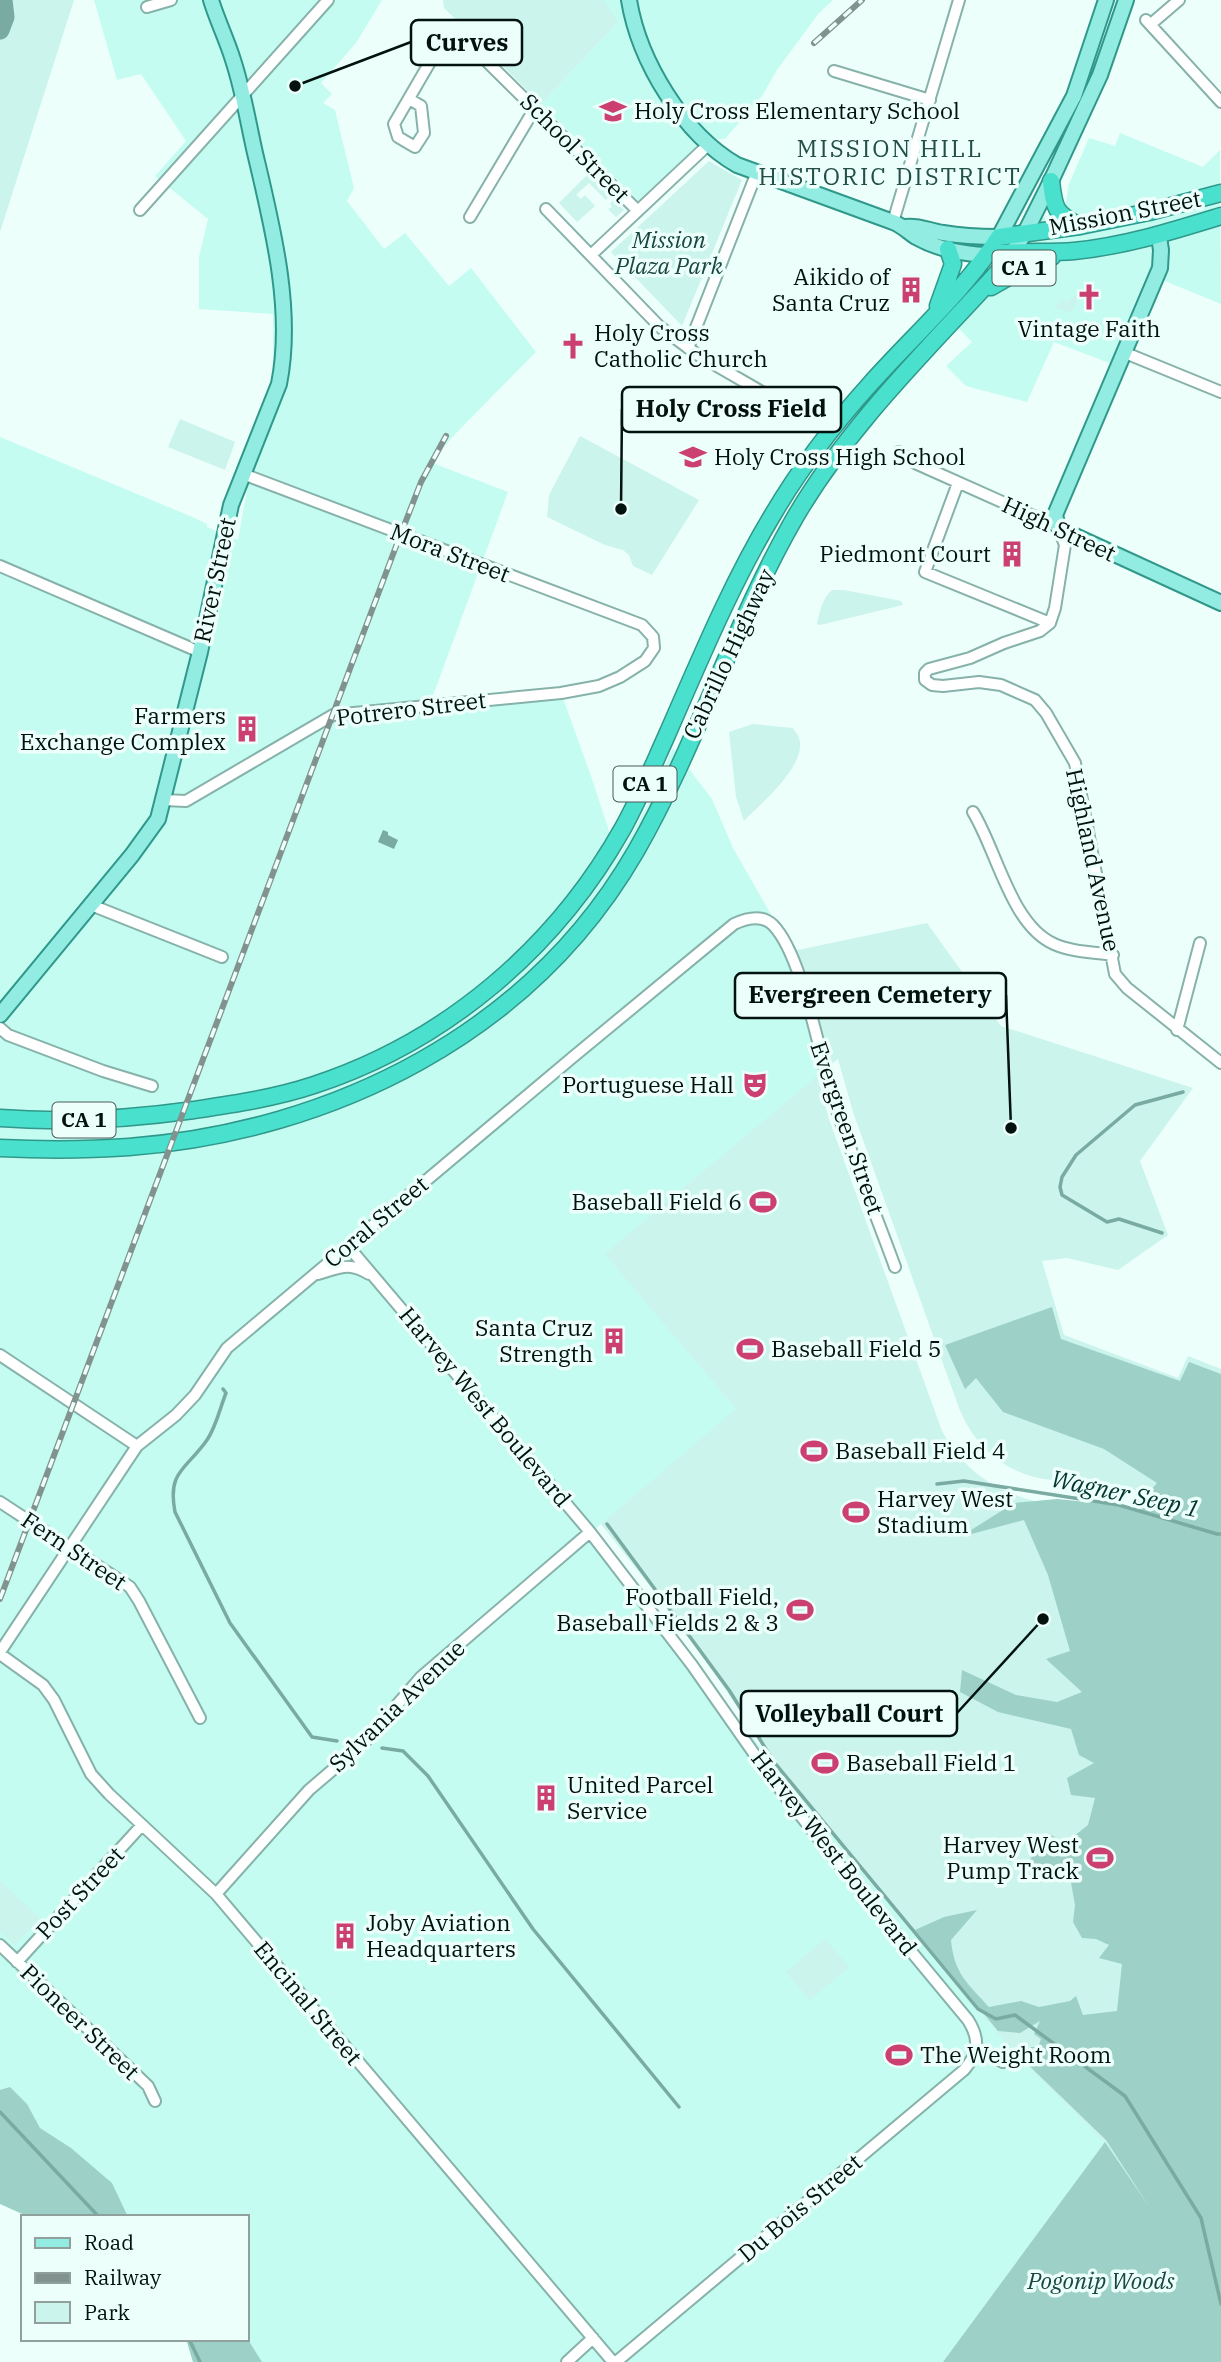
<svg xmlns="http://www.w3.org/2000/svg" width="1221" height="2362" font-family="'IBM Plex Serif',serif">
	<rect width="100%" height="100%" fill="#edfffb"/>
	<path fill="#c4fcf2" d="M94,0H382L356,43L321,83L332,94L323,103L335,110L354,188L347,201L384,249L405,233L449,286L471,268L536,352L460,429L430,462L508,492L431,701L559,687L591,776L618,858L646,808L673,748L712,799L733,848L796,958L826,1069L606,1254L737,1410L588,1535L858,1867L1105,2142L943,2362H224L247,2339V2217H119L0,2138V437L190,516L207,524V527L238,540L254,451L273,385V314L199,309V257L208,219L155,176L186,141L141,74L117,80Z
		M603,0H833L819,13L777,70L762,96L725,139L703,140L639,201L541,104L617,23Z
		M1120,133L1203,167L1220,150L1221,304L1155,277L1117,366L1054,342L1027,402L966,386L946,366L972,342L946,315L987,271L1018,230L1065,207L1069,184L1089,138L1115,146Z"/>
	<path fill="#caf4ec" d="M0,0H74L0,232Z
		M443,0H604L618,22L541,104L444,8Z
		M709,161L742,180L682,326L611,252Z
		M588,174L624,210L616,217L608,209L612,207L610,204L613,200L609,197L606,200L589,183L576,195L581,199L585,195L595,206L577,222L559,203Z
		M1074,296L1078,298L1072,313L1055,307L1063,299L1067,303Z
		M180,419L235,442L225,470L168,447Z
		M580,436L699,500L652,575L633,566L629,555L623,550L605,545L547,517L549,495Z
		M832,590H844L901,601L903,605L820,625L817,624C819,613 823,597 832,590Z
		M753,724L793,728C795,732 798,734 799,738C808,765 761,803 744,821L736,797L729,732Z
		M927,923L1001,1026L1193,1088L1140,1161L1168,1235L1118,1270L1067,1258L1042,1261L1064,1335L1178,1378L1188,1356L1221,1369V2362H943L1105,2142L1019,2058L858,1867L784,1775L681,1625L601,1524L736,1409L605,1254L817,1076L829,1119L942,1431C985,1509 1061,1506 1139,1516L1148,1493C1134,1490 1120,1485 1106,1483C1088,1480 1070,1482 1052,1480C1008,1476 975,1448 959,1408L853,1112L838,1059L826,1069L793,951Z
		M0,1881L40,1918L15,1945L0,1931Z
		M825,1939L849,1967L810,2000L786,1972Z"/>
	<path fill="#9dd0c7" d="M1052,1307L1061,1339L1180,1381L1189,1362L1221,1374V2362H943L1105,2142L1150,2208L1106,2140L1017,2054L1016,2048L1024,2055L1031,2047H1038L1041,2039L1034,2034L1040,2021L1020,2033L998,2031L915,1930L944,1917L977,1910L951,1940C954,1973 967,1983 989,2007L1021,2001L1039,2007L1070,2001L1076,1996L1083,2015L1117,2011L1122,1964L1099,1958L1109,1945L1096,1939L1082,1938L1073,1922L1075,1905L1070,1877L1053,1869L1026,1865L1049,1833L1064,1844L1088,1825L1095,1798L1071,1795L1067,1778L1094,1763L1079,1755L1071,1729L998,1712L960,1692L962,1670L1016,1695L1057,1702L1082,1692L1046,1659L1070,1651L1048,1575L1024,1520L960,1537L1014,1503L1057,1499L1136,1507L1157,1483L1104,1449L1003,1412L976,1378L965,1389L945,1345Z
		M10,2087L27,2104L40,2128L71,2148L112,2183L128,2217H29L0,2204V2090Z
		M247,2338L262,2362H193L186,2339Z"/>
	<path fill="#79aba2" d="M383,830L388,832V835L398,840L394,849L378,842Z
		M1006,1840L1018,1855L1010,1862L998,1847Z"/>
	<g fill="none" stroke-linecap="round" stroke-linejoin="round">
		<path stroke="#79aba2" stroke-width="3.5" d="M1162,1233L1119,1219L1107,1222L1062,1195L1060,1187L1062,1177L1076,1155L1135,1105L1183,1092
			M223,1389L226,1393C220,1408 216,1427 207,1440C186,1470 167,1471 175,1512L230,1623L312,1737L337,1741
			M937,1484L964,1481L1119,1505L1217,1534H1221
			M607,1524L729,1690L774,1762L978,2009L996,2019L1015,2015L1125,2096L1201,2218L1221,2304
			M382,1748L403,1751L428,1776L533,1929L679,2107
			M0,2112L99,2217
			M189,2339L200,2362"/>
		<path stroke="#79aba2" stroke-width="19" d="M0,30L5,17L3,0"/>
		<g stroke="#86b2aa" stroke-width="14">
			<path id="minor" d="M147,7L171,0
				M1146,20L1221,102
				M1151,24L1179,0
				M834,71L930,100
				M409,99L421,106L424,133L415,147L398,137L394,124L451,26L638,211
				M546,209L660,327L698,355L800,414
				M140,210L328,0
				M470,217L535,108
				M893,222L959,0
				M591,255L709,144
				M688,348L757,172
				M1123,352L1221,392
				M899,452L915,463L1058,527L1065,545L1055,608L1050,623L1040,631L1004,643L970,658L929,669L925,673V680L932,685L943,686L979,682L1001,685L1035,700L1046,713L1075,763L1115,974L1127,988L1221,1063
				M958,483L925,572L1050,623
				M0,566L200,652
				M164,800L186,801L333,715L561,693L599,686L620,677L645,661L654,648L653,637L642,625L243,474
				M973,812C997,851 1011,925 1054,944C1072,952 1093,952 1113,955
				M91,905L222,957
				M0,1028L8,1035L103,1071L152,1086
				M1177,1030L1200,943
				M348,1246L590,1532L692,1665L769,1775L832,1856L968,2020C980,2039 979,2053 964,2070L616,2362
				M318,1274C339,1268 349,1261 369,1274
				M0,1355L137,1446
				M0,1502L130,1587L139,1601L200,1718
				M0,1652L137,1446L176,1415L195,1395L227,1348L573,1057L734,924C747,918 762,914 773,925C802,955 818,1049 831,1091C849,1151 874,1209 895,1267
				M0,1654L43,1685L54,1700L91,1774L109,1794L216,1894L613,2362
				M216,1894L309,1790L364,1743L421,1677L590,1532
				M0,1945L148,2086L155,2101
				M17,1962L142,1825
				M977,2048L1003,2062
				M567,2362L593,2338"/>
		</g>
		<g stroke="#30988a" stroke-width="18">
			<path id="major" d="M629,0C639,61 683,134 737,165L893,222C903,226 908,232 916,237C937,249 964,254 987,255
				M905,227C919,225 929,231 943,233C961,236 980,237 999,237L1074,96L1106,0
				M1159,237L1161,250L1160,268L1055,515L1058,527L1073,535L1221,603
				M1012,253L1025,233L1051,181L1100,75L1126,0
				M0,1015L132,855L158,819L200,652L231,505L279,384C294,310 272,225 255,153C248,122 243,90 233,60C227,40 217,20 211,0"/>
		</g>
		<g stroke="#30988a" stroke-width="19">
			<path id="highway" d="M1051,181C1054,208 1055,214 1080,226
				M1004,253C1027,251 1051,253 1074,251C1125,246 1172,231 1221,216
				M991,287L1035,262L1052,257
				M938,306L953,264L948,249
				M0,1118C65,1123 130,1119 194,1110C234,1104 275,1098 314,1085C445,1042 555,949 623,828C639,799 652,768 666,737C699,662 730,586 772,516C800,468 834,424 871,383C914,335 964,291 999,237L1080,226L1149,212L1221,193
				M0,1148C43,1150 86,1150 129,1147C334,1131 531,1033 636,851C698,743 734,622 797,514C851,423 928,349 999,271L1012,253"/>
		</g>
		<use href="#minor" stroke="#fff" stroke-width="10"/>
		<use href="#major" stroke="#92ece1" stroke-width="14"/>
		<use href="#highway" stroke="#49e0cd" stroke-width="16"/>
		<g stroke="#82928f" stroke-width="6">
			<path id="rail" d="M814,43L862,0
				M0,1599L395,549L421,482L446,436"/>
		</g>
		<use href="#rail" stroke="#edfffb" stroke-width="3.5" stroke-dasharray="10" stroke-linecap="butt"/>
	</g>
	<defs>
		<g id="school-bare" transform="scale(2.1)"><path d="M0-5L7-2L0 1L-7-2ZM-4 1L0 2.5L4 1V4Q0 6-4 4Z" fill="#cc3f71" stroke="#edfffb" stroke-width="2.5" paint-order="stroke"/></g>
		<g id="building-bare" transform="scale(2.1)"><path d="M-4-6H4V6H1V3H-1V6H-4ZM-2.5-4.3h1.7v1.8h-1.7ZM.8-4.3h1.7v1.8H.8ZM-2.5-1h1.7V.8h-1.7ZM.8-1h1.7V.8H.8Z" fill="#cc3f71" stroke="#edfffb" stroke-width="2.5" paint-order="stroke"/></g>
		<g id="church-bare" transform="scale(2.1)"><path d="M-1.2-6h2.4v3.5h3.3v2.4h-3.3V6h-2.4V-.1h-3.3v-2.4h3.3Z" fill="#cc3f71" stroke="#edfffb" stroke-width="2.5" paint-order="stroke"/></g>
		<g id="theatre-bare" transform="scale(2.1)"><path d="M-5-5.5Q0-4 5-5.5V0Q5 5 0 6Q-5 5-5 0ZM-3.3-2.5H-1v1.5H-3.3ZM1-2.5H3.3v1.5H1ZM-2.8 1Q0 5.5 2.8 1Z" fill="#cc3f71" stroke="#edfffb" stroke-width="2.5" paint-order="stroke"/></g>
		<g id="stadium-bare" transform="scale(2.1)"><path d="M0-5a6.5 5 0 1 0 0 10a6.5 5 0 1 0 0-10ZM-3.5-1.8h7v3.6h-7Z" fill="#cc3f71" stroke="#edfffb" stroke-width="2.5" paint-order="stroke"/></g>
	</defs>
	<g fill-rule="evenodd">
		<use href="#school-bare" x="613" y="111"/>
		<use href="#building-bare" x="911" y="290"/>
		<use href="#church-bare" x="1089" y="297"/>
		<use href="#church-bare" x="573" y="346"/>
		<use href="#school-bare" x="693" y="457"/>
		<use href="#building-bare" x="1012" y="554"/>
		<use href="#building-bare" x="247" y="729"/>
		<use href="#theatre-bare" x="755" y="1085"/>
		<use href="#stadium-bare" x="763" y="1202"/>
		<use href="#building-bare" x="614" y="1341"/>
		<use href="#stadium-bare" x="750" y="1349"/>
		<use href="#stadium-bare" x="814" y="1451"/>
		<use href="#stadium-bare" x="856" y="1512"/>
		<use href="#stadium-bare" x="800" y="1610"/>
		<use href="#stadium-bare" x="825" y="1763"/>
		<use href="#building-bare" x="546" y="1798"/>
		<use href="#stadium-bare" x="1100" y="1858"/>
		<use href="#building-bare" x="345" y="1936"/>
		<use href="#stadium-bare" x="899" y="2055"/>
	</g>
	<g text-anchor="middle" stroke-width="7" stroke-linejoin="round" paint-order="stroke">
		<g fill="#edfffb" stroke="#495956" stroke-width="2">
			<rect x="992.5" y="250.5" width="63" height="35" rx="5"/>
			<rect x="613.5" y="766.5" width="63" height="35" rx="5"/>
			<rect x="52.5" y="1102.5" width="63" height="35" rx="5"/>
		</g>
		<g font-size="21" font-weight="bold" fill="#03120f">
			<text x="1024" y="275">CA 1</text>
			<text x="645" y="791">CA 1</text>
			<text x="84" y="1127">CA 1</text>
		</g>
		<g font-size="23" fill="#03120f" stroke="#edfffb" text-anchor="start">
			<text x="634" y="119">Holy Cross Elementary School</text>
			<text x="890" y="285" text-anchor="end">Aikido of<tspan x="890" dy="26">Santa Cruz</tspan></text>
			<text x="1089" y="337" text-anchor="middle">Vintage Faith</text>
			<text x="594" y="341">Holy Cross<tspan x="594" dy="26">Catholic Church</tspan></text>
			<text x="714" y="465">Holy Cross High School</text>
			<text x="991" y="562" text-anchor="end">Piedmont Court</text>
			<text x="226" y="724" text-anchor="end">Farmers<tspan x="226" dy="26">Exchange Complex</tspan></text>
			<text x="734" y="1093" text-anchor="end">Portuguese Hall</text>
			<text x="742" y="1210" text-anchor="end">Baseball Field 6</text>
			<text x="593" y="1336" text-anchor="end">Santa Cruz<tspan x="593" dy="26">Strength</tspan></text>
			<text x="771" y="1357">Baseball Field 5</text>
			<text x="835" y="1459">Baseball Field 4</text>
			<text x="877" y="1507">Harvey West<tspan x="877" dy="26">Stadium</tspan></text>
			<text x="779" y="1605" text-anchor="end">Football Field,<tspan x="779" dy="26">Baseball Fields 2 &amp; 3</tspan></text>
			<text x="846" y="1771">Baseball Field 1</text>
			<text x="567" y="1793">United Parcel<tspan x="567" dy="26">Service</tspan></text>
			<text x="1079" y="1853" text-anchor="end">Harvey West<tspan x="1079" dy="26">Pump Track</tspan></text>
			<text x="366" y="1931">Joby Aviation<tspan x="366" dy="26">Headquarters</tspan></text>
			<text x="920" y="2063">The Weight Room</text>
		</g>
		<g font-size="23" fill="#03120f" stroke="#edfffb">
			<text transform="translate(575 148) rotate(45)" y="8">School Street</text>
			<text transform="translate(1125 213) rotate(-11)" y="8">Mission Street</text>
			<text transform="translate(1059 529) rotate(25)" y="8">High Street</text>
			<text transform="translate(450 553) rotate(21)" y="8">Mora Street</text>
			<text transform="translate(215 580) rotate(-78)" y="8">River Street</text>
			<text transform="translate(729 654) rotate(-65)" y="8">Cabrillo Highway</text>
			<text transform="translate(411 709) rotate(-7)" y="8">Potrero Street</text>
			<text transform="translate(1093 860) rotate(78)" y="8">Highland Avenue</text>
			<text transform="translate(847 1128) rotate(71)" y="8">Evergreen Street</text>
			<text transform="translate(376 1222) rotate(-40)" y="8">Coral Street</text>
			<text transform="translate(485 1407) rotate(50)" y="8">Harvey West Boulevard</text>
			<text transform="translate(74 1551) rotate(34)" y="8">Fern Street</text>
			<text transform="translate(397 1706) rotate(-44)" y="8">Sylvania Avenue</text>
			<text transform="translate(834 1853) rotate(52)" y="8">Harvey West Boulevard</text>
			<text transform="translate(80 1893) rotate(-47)" y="8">Post Street</text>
			<text transform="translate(308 2003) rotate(50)" y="8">Encinal Street</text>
			<text transform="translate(80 2022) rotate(44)" y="8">Pioneer Street</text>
			<text transform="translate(800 2208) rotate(-40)" y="8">Du Bois Street</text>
		</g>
		<g font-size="23" font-style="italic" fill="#194640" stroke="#edfffb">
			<text x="669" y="248">Mission<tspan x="669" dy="26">Plaza Park</tspan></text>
			<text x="1101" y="2289">Pogonip Woods</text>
		</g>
		<g font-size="24" letter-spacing="2" fill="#244e48" stroke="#edfffb">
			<text x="890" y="157">MISSION HILL<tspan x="890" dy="28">HISTORIC DISTRICT</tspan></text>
		</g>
		<g font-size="24" font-style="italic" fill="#03352f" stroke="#edfffb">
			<text transform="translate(1125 1494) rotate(12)" y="8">Wagner Seep 1</text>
		</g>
	</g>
	<path fill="none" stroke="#03120f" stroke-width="2.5" d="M295 86L411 42M621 509L622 409M1011 1128L1006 995M1043 1619L957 1713"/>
	<g fill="#03120f" stroke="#edfffb" stroke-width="2.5">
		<circle cx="295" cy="86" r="7"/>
		<circle cx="621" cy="509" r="7"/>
		<circle cx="1011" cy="1128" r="7"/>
		<circle cx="1043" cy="1619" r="7"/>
	</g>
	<g fill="#edfffb" stroke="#03120f" stroke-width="2.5">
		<rect x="411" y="20" width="111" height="45" rx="7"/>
		<rect x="622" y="387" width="219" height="45" rx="7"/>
		<rect x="735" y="973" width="271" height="45" rx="7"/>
		<rect x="741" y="1691" width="216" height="45" rx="7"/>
	</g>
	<g font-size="24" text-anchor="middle" font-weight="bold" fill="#03120f">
		<text x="467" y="51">Curves</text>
		<text x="731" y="417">Holy Cross Field</text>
		<text x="870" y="1003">Evergreen Cemetery</text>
		<text x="849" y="1722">Volleyball Court</text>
	</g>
	<rect x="21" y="2215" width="228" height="126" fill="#edfffb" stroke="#8fa09d" stroke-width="2"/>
	<rect x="35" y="2238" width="35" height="10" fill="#92ece1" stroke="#8fa09d" stroke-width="2"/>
	<text x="84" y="2250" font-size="21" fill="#03120f">Road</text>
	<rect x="35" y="2273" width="35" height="10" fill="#82928f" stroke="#8fa09d" stroke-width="2"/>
	<text x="84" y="2285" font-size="21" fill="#03120f">Railway</text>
	<rect x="35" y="2302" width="35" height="21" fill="#caf4ec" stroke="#8fa09d" stroke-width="2"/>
	<text x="84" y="2320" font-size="21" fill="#03120f">Park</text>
</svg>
